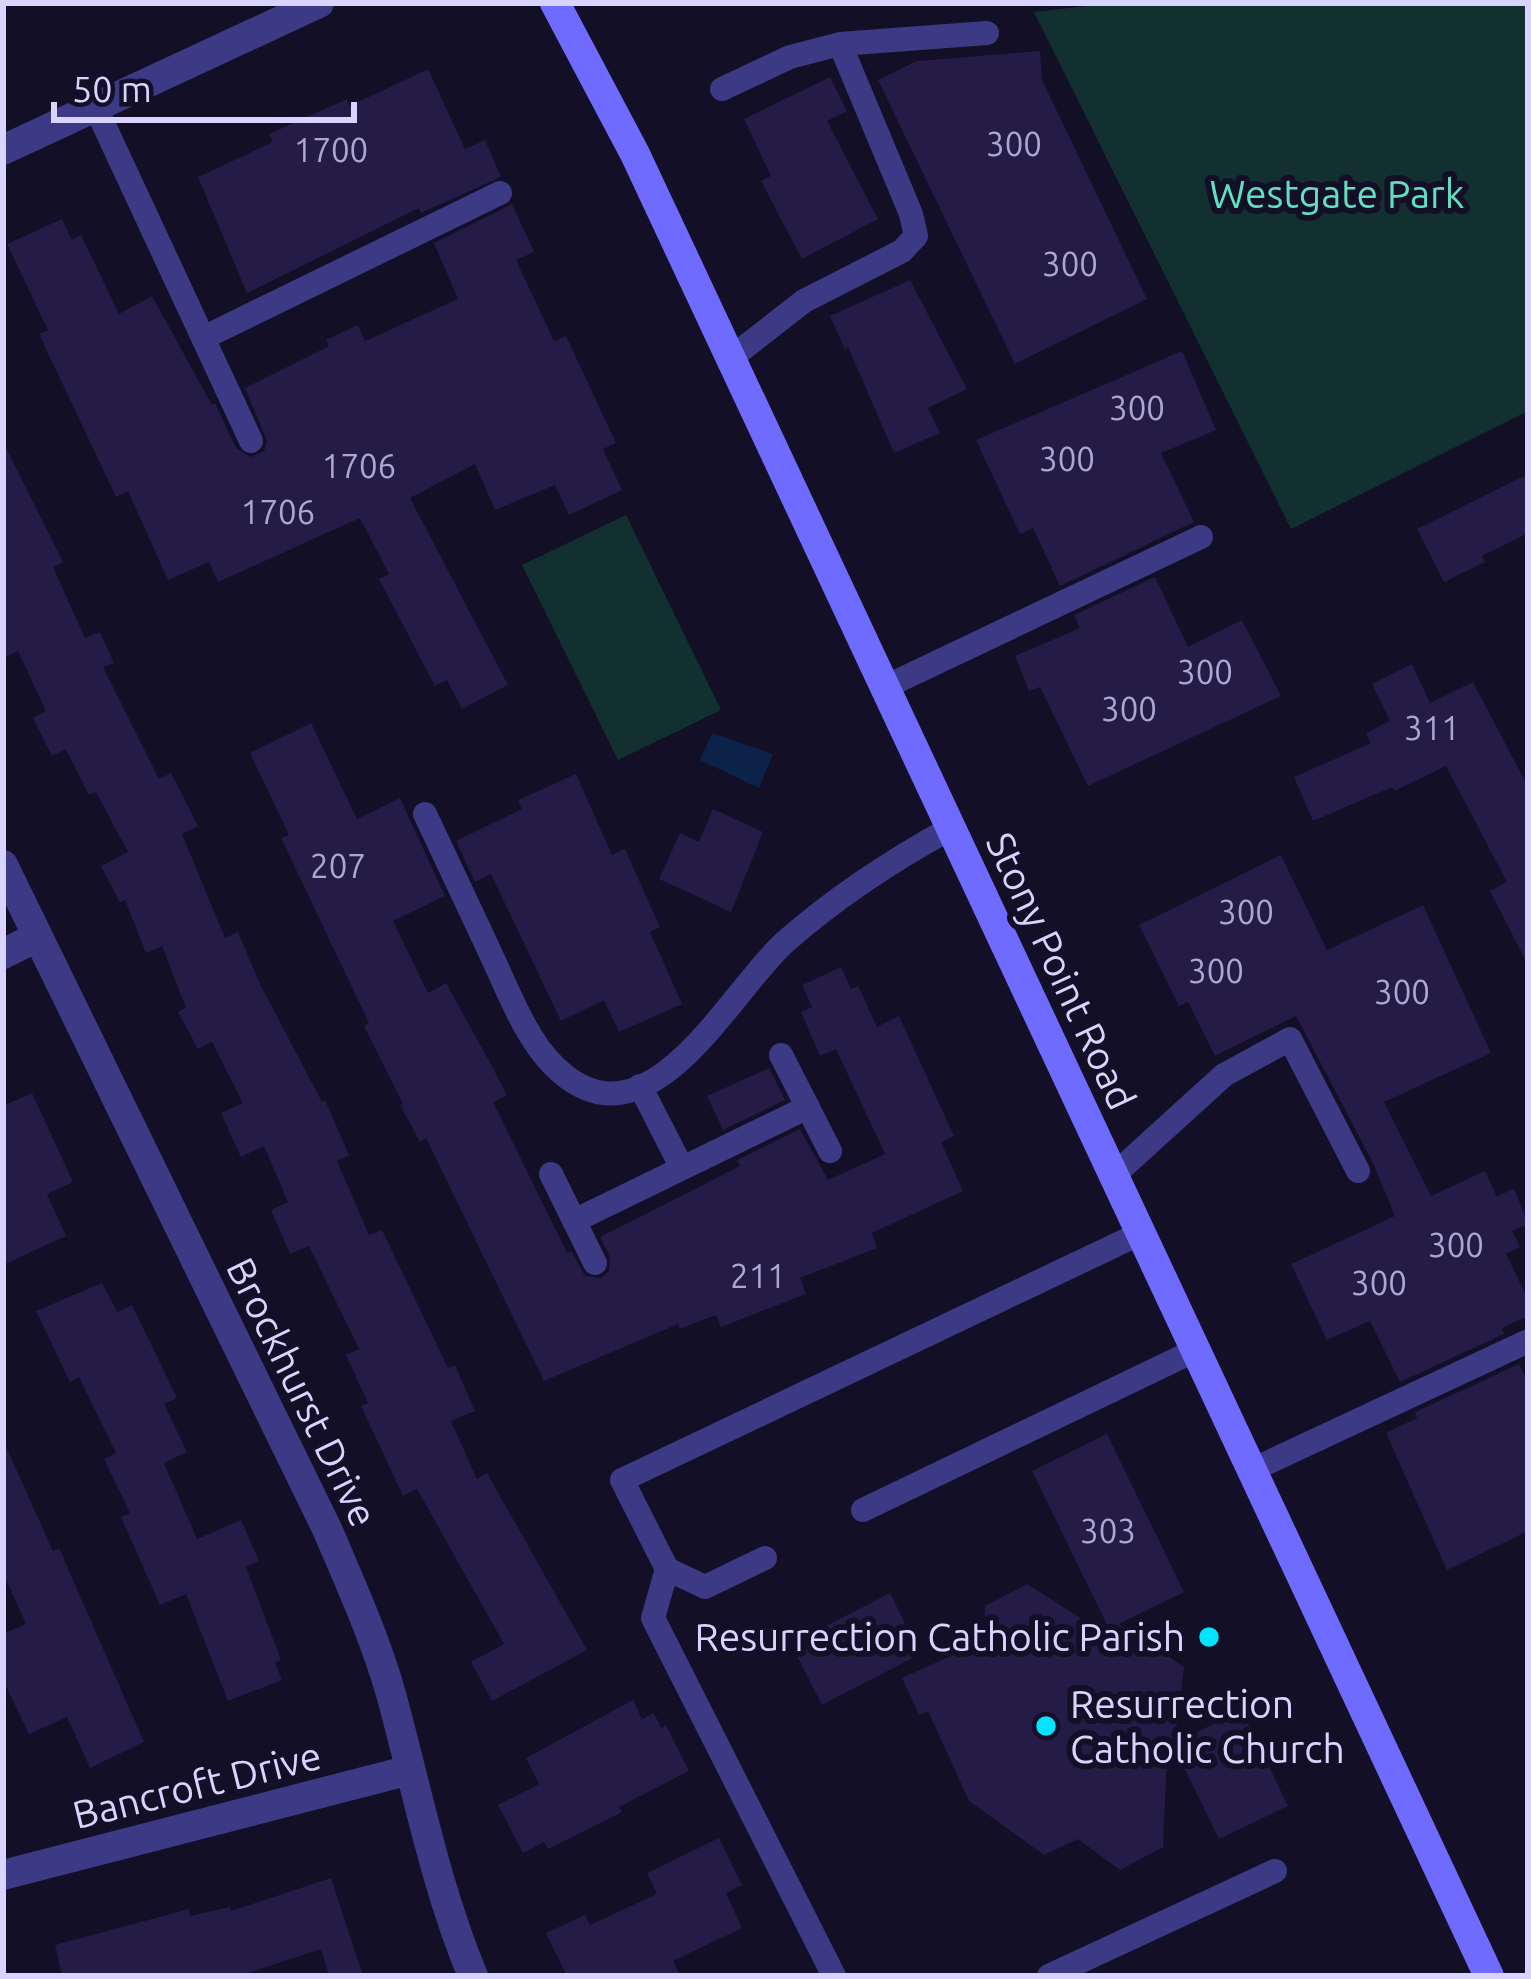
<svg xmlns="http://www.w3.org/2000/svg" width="1531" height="1979" font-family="Ubuntu,sans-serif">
	<rect width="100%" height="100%" fill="#130f26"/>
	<path fill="#12302f" d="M1112,3H1528V411L1291,529L1034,12Z
		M626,515L721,710L618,760L522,565Z"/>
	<path fill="#0c2248" d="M712,733L773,754L759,788L700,760Z"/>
	<path fill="#241b47" d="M1040,51L1042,80L1147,299L1015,364L878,80L917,61Z
		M428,69L465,149L485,140L501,177L421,213L419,208L247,293L198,177L273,142L269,134L347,99L350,106Z
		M830,77L847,111L827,121L878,219L802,259L761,181L771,176L744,119Z
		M512,204L534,252L516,260L554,341L566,336L616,443L603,449L622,490L569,515L555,485L495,510L475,464L410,498L508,685L462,709L447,680L435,686L379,579L389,574L360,518L218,582L209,562L168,580L128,491L116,497L39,334L48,330L7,244L62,219L72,240L81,235L119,314L152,296L212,405L215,403L236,448L251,457L264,451L267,441L245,388L329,346L326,340L358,325L365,341L458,299L434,243Z
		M910,280L967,389L928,408L940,433L894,453L848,347L845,349L830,316Z
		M1182,351L1216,430L1161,453L1194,522L1060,586L1033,528L1020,534L976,440Z
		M3,442L63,562L53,567L85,638L100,632L114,663L103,667L159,779L171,773L198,826L182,834L225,938L238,932L259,982L322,1102L325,1100L349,1155L337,1161L369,1235L382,1230L448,1368L455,1365L475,1411L451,1421L477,1479L487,1473L587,1650L492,1701L471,1662L504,1644L417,1489L403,1496L361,1406L368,1403L346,1355L359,1349L309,1246L290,1254L271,1210L288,1202L264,1146L241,1157L221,1113L243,1103L212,1042L198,1049L178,1012L186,1008L162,946L146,953L125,900L120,903L101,866L128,852L96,792L89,795L66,749L52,756L33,718L46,711L18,651L3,658Z
		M1528,474V533L1482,556L1485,562L1444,582L1417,529Z
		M1155,577L1188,647L1242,620L1281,696L1088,786L1040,687L1029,691L1015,656L1080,628L1074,615Z
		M1412,664L1430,703L1473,682L1528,787V965L1490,891L1507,882L1446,766L1394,791L1392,787L1313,821L1294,777L1371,743L1366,733L1390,721L1372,684Z
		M311,723L357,819L400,798L445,896L393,921L428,993L446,983L488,1059L507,1095L493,1102L567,1253L571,1251L585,1276L601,1278L609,1271L610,1257L600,1237L740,1166L737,1160L800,1129L828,1180L885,1154L836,1049L820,1056L801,1012L812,1007L802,985L841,967L851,989L858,986L877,1027L899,1016L954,1136L941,1142L963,1191L872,1233L877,1248L800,1278L806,1294L721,1327L716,1315L680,1329L678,1324L544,1381L426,1138L420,1142L400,1105L403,1104L364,1026L369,1023L281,838L289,835L250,753Z
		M576,774L612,855L625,849L660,927L650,932L682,1004L619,1032L604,1000L561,1021L491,874L475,882L456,841L522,809L518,800Z
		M713,809L763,832L731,912L659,879L680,833L699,842Z
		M1281,855L1327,950L1423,905L1491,1053L1384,1102L1431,1196L1485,1171L1497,1197L1514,1188L1528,1224L1512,1231L1520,1247L1506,1254L1528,1299V1316L1502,1328L1504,1334L1400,1382L1370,1321L1327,1340L1291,1264L1395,1216L1373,1163L1296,1016L1215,1056L1188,1002L1179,1006L1139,925Z
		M769,1068L785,1100L723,1130L707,1096Z
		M32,1093L73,1182L47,1194L66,1236L3,1265V1106Z
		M102,1283L117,1312L132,1305L177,1398L164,1404L187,1452L164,1463L197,1539L241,1520L259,1561L246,1567L281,1660L275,1662L282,1680L228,1701L186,1594L160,1605L121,1517L130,1513L104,1459L116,1453L79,1377L70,1382L36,1311Z
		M1519,1364L1528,1383V1531L1447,1570L1386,1433L1417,1418L1415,1412Z
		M1107,1434L1184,1592L1119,1624L1184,1667L1175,1743L1242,1710L1288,1806L1219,1839L1168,1735L1163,1847L1120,1870L1078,1839L1044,1855L969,1801L928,1711L919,1715L902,1678L984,1641L985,1606L1027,1584L1114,1639L1032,1471Z
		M3,1440L53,1551L59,1548L144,1742L90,1768L67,1717L29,1734L3,1680V1634L26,1624L3,1573Z
		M890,1593L920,1654L822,1705L791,1644Z
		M633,1700L642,1719L654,1713L661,1728L666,1725L689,1771L619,1807L622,1812L548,1849L544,1842L523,1853L498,1805L539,1784L526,1758Z
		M719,1838L742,1885L726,1893L742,1928L673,1961L680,1976H567L546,1933L585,1915L590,1925L657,1894L647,1873Z
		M331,1878L363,1976H329L321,1949L239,1976H62L55,1945L189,1909L190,1916L230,1907L231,1911Z"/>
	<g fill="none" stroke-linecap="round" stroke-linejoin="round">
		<path stroke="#3d3a85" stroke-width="24" d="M722,89L790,57L840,44L987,33
			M96,108L251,441
			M203,338L500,193
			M731,358L804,301L902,251L916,236L911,214L840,44
			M885,687L1201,537
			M425,814C448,863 472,913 495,963C511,998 527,1039 554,1066C647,1158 728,993 785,942C837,896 891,861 951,828
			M781,1055L830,1151
			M640,1086L682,1168
			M551,1174L595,1263
			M1114,1175L1224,1075L1290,1039L1358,1171
			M574,1221L808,1107
			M1252,1470L1528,1341
			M863,1510L1196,1350
			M667,1569L705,1587L765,1558
			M834,1976L653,1618L667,1569L622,1480L1141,1233
			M1049,1976L1275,1871"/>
		<path stroke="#3d3a85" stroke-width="30" d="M3,150L319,3
			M3,865L328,1531C351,1585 375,1638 391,1694C417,1789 435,1885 473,1976
			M3,954L37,937
			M3,1875L410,1770"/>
		<path stroke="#6f6bff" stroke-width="30" d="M555,3L635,154L1489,1976"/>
	</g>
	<g fill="#00e5ff" stroke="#130f26" stroke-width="4.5">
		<circle cx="1209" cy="1637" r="12"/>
		<circle cx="1046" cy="1726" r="12"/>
	</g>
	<g text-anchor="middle" stroke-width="12" stroke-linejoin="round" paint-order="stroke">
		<g font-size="33" fill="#aca6d1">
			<text x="1014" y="156">300</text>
			<text x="331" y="162">1700</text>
			<text x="1070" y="276">300</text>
			<text x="1137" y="420">300</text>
			<text x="1067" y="471">300</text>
			<text x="359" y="478">1706</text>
			<text x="278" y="524">1706</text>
			<text x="1205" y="684">300</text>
			<text x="1129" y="721">300</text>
			<text x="1432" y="740">311</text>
			<text x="338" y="878">207</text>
			<text x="1246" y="924">300</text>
			<text x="1216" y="983">300</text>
			<text x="1402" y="1004">300</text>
			<text x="1456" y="1257">300</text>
			<text x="758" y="1288">211</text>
			<text x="1379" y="1295">300</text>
			<text x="1108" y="1543">303</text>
		</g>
		<g font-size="39" fill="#5fe0c0" stroke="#130f26">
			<text x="1337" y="208">Westgate Park</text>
		</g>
		<g font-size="39" fill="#d9d4ff" stroke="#130f26">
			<text transform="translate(1061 971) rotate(65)" y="14">Stony Point Road</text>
			<text transform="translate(302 1392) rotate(64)" y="14">Brockhurst Drive</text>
			<text transform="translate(197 1785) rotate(-14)" y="14">Bancroft Drive</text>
		</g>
		<g font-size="39" fill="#d9d4ff" stroke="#130f26" text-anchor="end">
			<text x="1185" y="1651">Resurrection Catholic Parish</text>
			<text x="1070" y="1718" text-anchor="start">Resurrection<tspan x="1070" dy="45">Catholic Church</tspan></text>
		</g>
	</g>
	<rect width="1531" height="1979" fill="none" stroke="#d9d4ff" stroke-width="12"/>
	<path d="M54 102v18h300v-18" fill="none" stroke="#d9d4ff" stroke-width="6"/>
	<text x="72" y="102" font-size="36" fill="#d9d4ff" stroke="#130f26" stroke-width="9" paint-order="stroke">50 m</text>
</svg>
